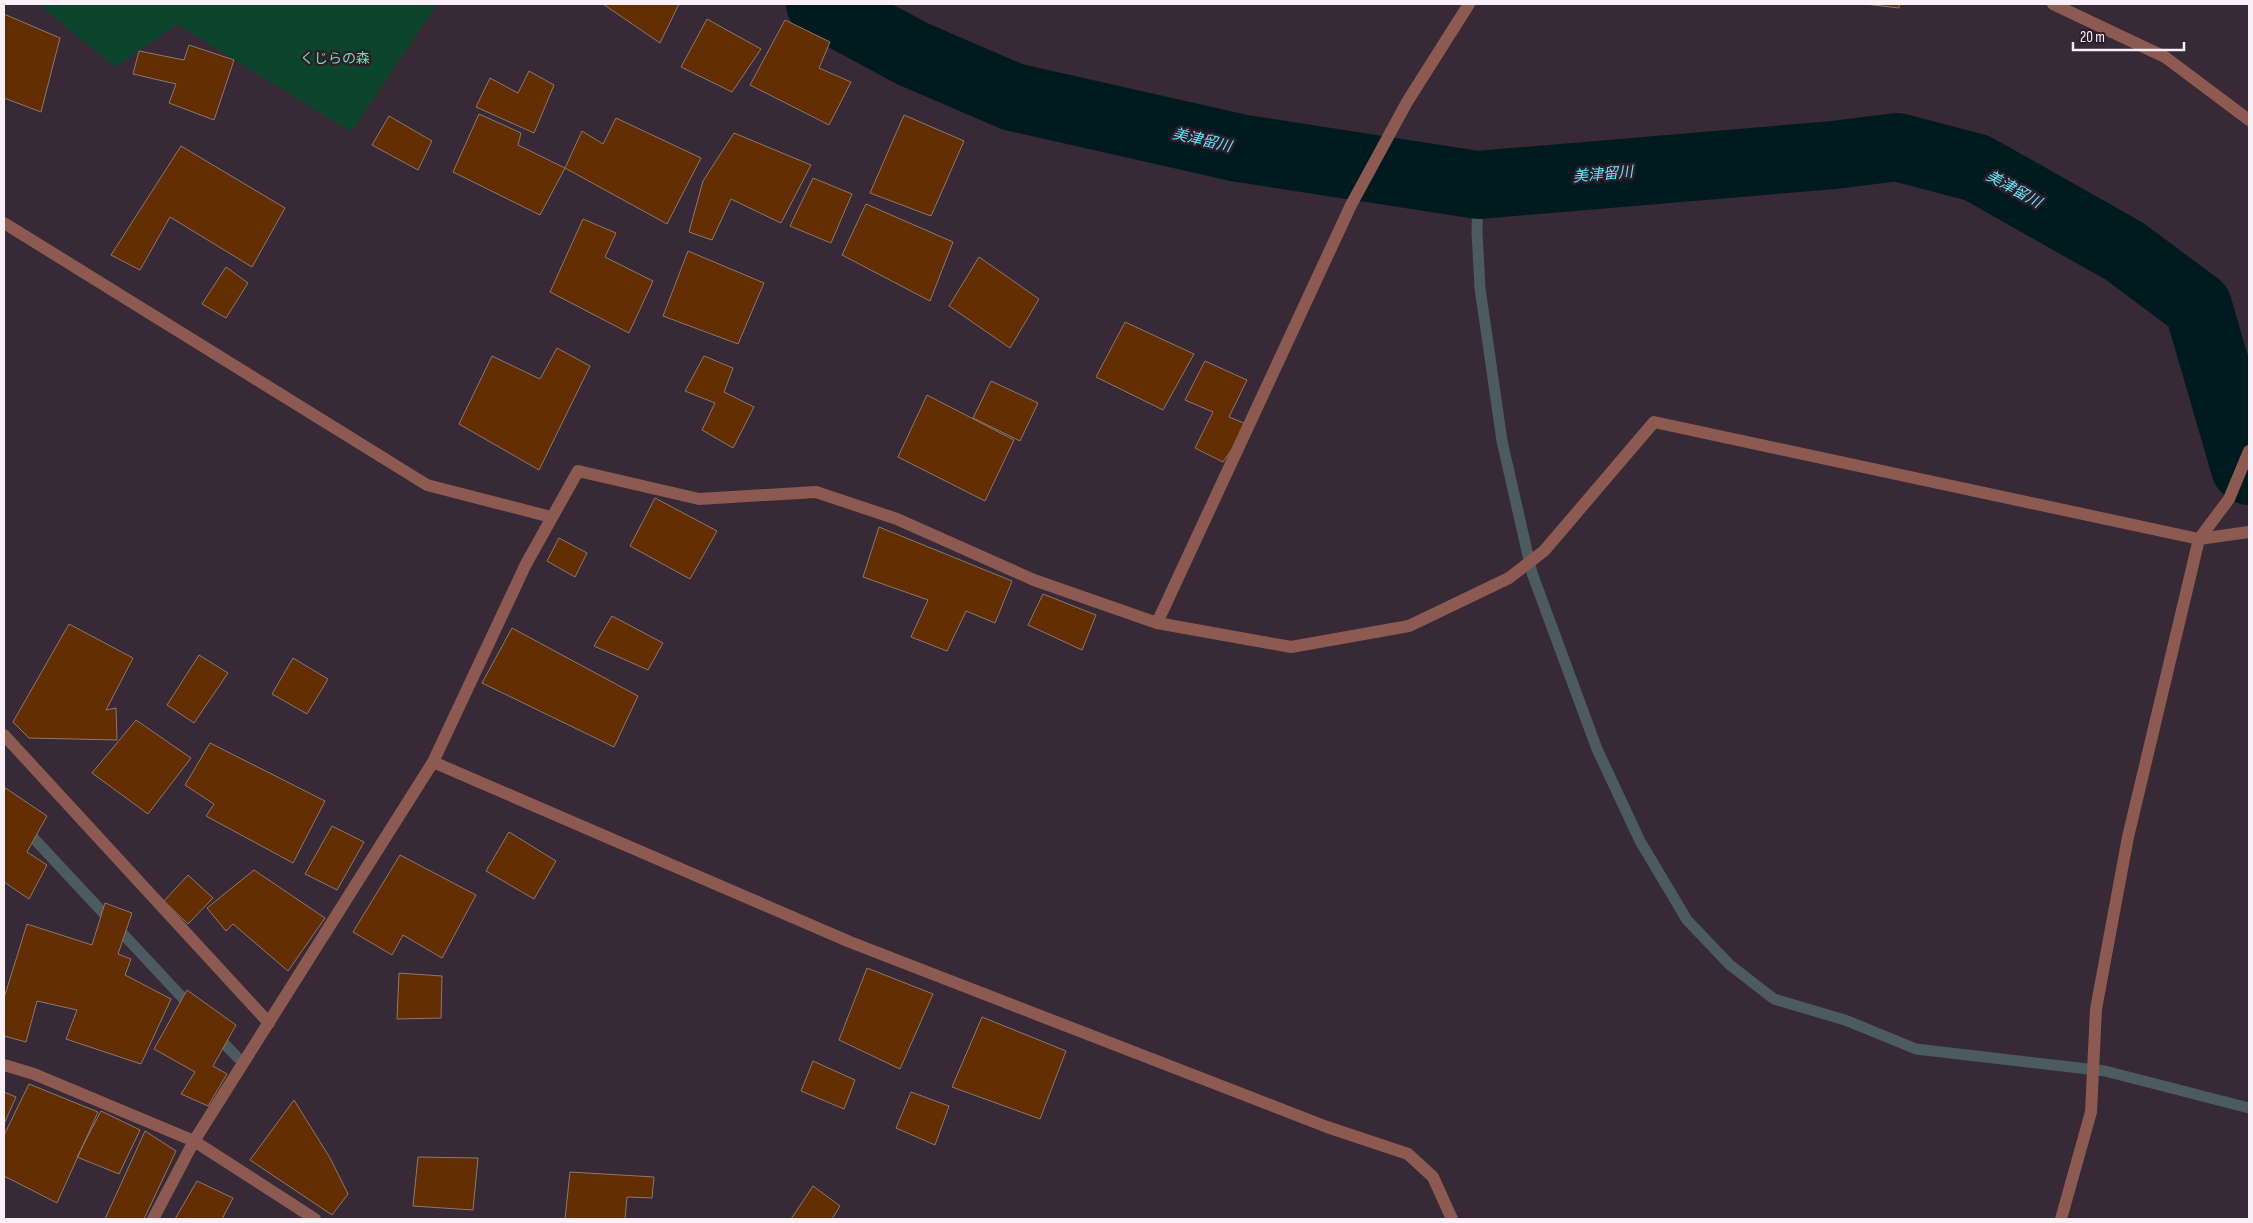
<svg xmlns="http://www.w3.org/2000/svg" width="2253" height="1223" font-family="'Sofia Sans Condensed','Noto Sans JP',sans-serif">
	<rect width="100%" height="100%" fill="#372935"/>
	<path fill="#0b452e" d="M39,4H437L351,132L177,24L115,67Z"/>
	<g fill="none" stroke-linecap="round" stroke-linejoin="round">
		<path stroke="#4b5b60" stroke-width="11" d="M1478,185L1477,232L1480,288L1502,441L1532,573L1597,749L1640,841L1687,920L1730,965L1774,999L1845,1020L1916,1049L2105,1071L2249,1108
			M25,829L193,1009
			M215,1034L238,1058"/>
		<path stroke="#001b1f" stroke-width="68" d="M820,4L913,54L1013,97L1239,148L1478,185L1834,155L1897,147L1977,168L2124,251L2198,306L2245,468L2249,471"/>
	</g>
	<path fill="#622e02" stroke="#8b796d" d="M603,4H679L660,43Z
		M1865,4H1899V8Z
		M4,14L60,38L41,112L4,98Z
		M707,19L761,49L732,92L681,67Z
		M785,20L830,42L819,68L851,82L829,125L750,85Z
		M189,45L234,60L214,120L169,103L176,84L133,74L139,51L184,60Z
		M529,71L554,85L534,133L476,107L490,78L518,93Z
		M479,114L521,133L518,145L565,168L540,215L453,172Z
		M904,115L964,141L931,216L870,193Z
		M389,116L432,141L418,170L372,145Z
		M616,118L701,158L667,224L565,168L582,131L603,144Z
		M734,133L811,165L781,223L731,199L712,240L689,232L703,181Z
		M181,146L285,208L252,267L170,217L140,270L111,255Z
		M813,178L852,194L831,243L790,226Z
		M866,204L953,242L930,301L842,255Z
		M583,219L616,233L605,257L653,281L629,333L550,292Z
		M688,251L764,283L738,344L663,316Z
		M979,257L1039,299L1010,348L949,306Z
		M226,267L248,283L226,318L202,304Z
		M1125,322L1194,354L1163,410L1096,377Z
		M557,348L590,366L539,470L459,424L492,356L540,379Z
		M704,356L733,368L724,392L754,407L733,448L702,430L715,403L685,391Z
		M1205,361L1247,380L1229,417L1249,425L1223,462L1195,448L1213,412L1185,400Z
		M991,381L1038,403L1020,441L973,418Z
		M927,395L1014,440L985,501L898,457Z
		M655,498L717,531L690,579L630,546Z
		M879,527L1012,581L995,623L966,611L947,651L911,637L928,600L863,577Z
		M559,538L587,553L575,577L547,561Z
		M1043,594L1096,615L1082,650L1028,625Z
		M612,616L663,643L648,670L594,646Z
		M69,624L133,658L106,710L116,708L117,740L29,738L13,722Z
		M512,628L638,696L614,747L482,683Z
		M199,655L228,673L194,723L167,705Z
		M293,658L328,679L307,714L272,694Z
		M136,720L191,758L148,814L92,773Z
		M210,743L325,801L293,863L206,816L214,804L185,785Z
		M4,787L47,816L27,852L47,865L29,899L4,882Z
		M332,826L364,842L337,890L305,874Z
		M509,832L556,861L534,899L486,871Z
		M400,855L476,895L442,958L403,935L392,955L353,932Z
		M254,870L325,918L288,971L233,924L226,931L207,908Z
		M188,875L213,898L188,924L164,901Z
		M105,903L132,913L118,954L131,959L125,975L171,999L141,1064L66,1039L77,1010L37,1001L26,1042L4,1036V998L27,924L92,945Z
		M867,968L933,994L900,1069L839,1040Z
		M399,973L442,976L441,1018L397,1019Z
		M187,990L236,1025L213,1066L227,1074L208,1106L181,1094L195,1072L154,1049Z
		M982,1017L1066,1051L1040,1119L952,1087Z
		M813,1061L855,1080L844,1109L801,1091Z
		M29,1084L98,1112L57,1203L4,1176V1135Z
		M4,1092L16,1097L4,1124Z
		M911,1092L949,1106L935,1145L896,1128Z
		M294,1100L330,1158L348,1194L332,1215L250,1160Z
		M101,1111L140,1130L119,1174L77,1157Z
		M145,1131L176,1151L144,1219H105Z
		M418,1157L478,1158L473,1210L413,1206Z
		M570,1172L654,1177L652,1198L627,1197L625,1219H565Z
		M197,1181L233,1198L222,1219H175Z
		M813,1186L840,1206L832,1219H791Z"/>
	<g fill="none" stroke-linecap="round" stroke-linejoin="round">
		<path stroke="#8c5a51" stroke-width="12" d="M2053,4L2165,57L2249,120
			M4,223L427,485L551,517
			M1157,623L1351,205L1407,102L1469,4
			M4,735L269,1023
			M433,762L850,942L1327,1127L1408,1154L1433,1177L1452,1219
			M4,1065L34,1074L194,1141L315,1219
			M153,1219L194,1141L433,762L526,564L578,471L699,499L816,492L897,519L1034,580L1157,623L1291,647L1409,626L1509,578L1544,551L1654,422L2199,539L2249,532
			M2061,1219L2091,1112L2096,1009L2128,837L2199,539L2229,499L2249,451"/>
	</g>
	<g text-anchor="middle" stroke-width="5" stroke-linejoin="round" paint-order="stroke">
		<g font-size="14" fill="#74ddad" stroke="#2c1f2b">
			<text x="335" y="63">くじらの森</text>
		</g>
		<g font-size="15" font-style="italic" fill="#5eeafb" stroke="#2c1f2b">
			<text transform="translate(1202 140) rotate(13)" y="5">美津留川</text>
			<text transform="translate(1603 174) rotate(-5)" y="5">美津留川</text>
			<text transform="translate(2014 189) rotate(29)" y="5">美津留川</text>
		</g>
	</g>
	<rect width="2253" height="1223" fill="none" stroke="#f9f0f8" stroke-width="10"/>
	<path d="M2073 42v8h111v-8" fill="none" stroke="#f9f0f8" stroke-width="2.5"/>
	<text x="2080" y="42" font-size="15" fill="#f9f0f8" stroke="#2c1f2b" stroke-width="4" paint-order="stroke">20 m</text>
</svg>
